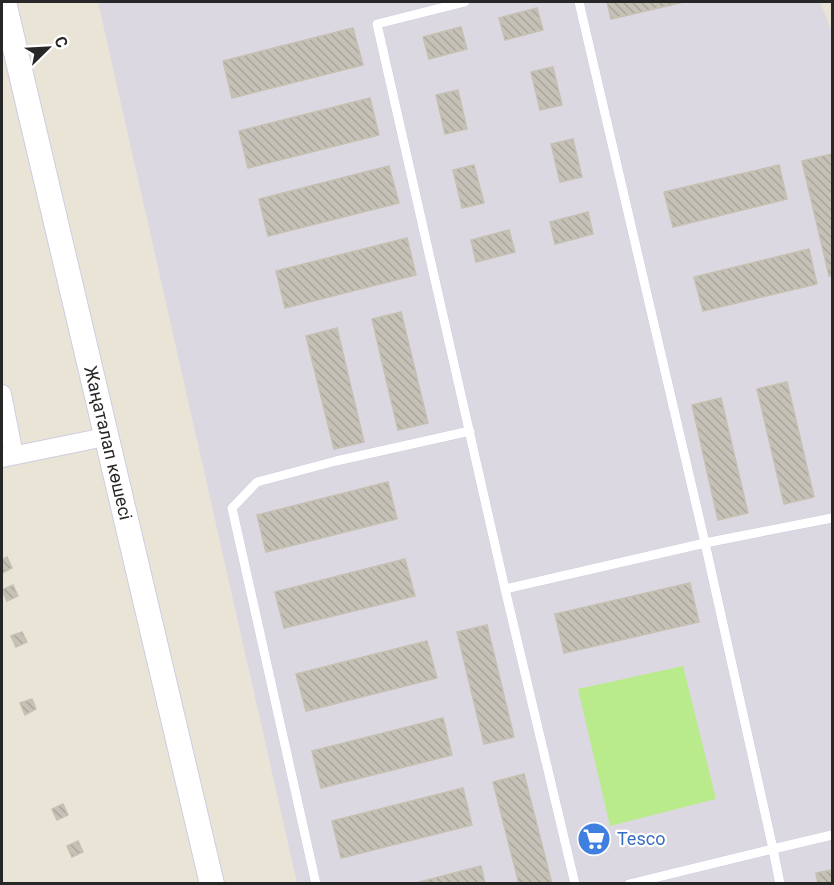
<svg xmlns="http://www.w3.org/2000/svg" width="834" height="885" font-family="Roboto,sans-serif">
	<defs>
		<pattern id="building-back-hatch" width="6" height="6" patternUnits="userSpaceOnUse" patternTransform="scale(1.5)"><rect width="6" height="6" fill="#c5c1b7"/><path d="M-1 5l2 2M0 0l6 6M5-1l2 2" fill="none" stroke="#a9a69d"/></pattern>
	</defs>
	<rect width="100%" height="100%" fill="#eae4d7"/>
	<path fill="#dcd8e2" d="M98,2H820L832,31V883H297Z"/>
	<path fill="#b9eb8c" d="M683,666L716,799L610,826L578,689Z"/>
	<path fill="url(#building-back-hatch)" stroke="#c5c0b1" stroke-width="1.5" d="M607,2H684L611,19Z
		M537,8L543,30L505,40L499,18Z
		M461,27L467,49L429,59L423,37Z
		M353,28L363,65L232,98L223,61Z
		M553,67L562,105L540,110L531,72Z
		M458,90L467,129L445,134L436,95Z
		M370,98L379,135L248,168L239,131Z
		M573,139L582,177L560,182L551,144Z
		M832,154V275L829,276L802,161Z
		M474,165L484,203L462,208L453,170Z
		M779,165L787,199L673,227L664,192Z
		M389,166L399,203L268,236L259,199Z
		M588,212L593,234L555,244L550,222Z
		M509,230L515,252L476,262L471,240Z
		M407,238L416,275L285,308L276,271Z
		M809,249L817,284L703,311L694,277Z
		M401,312L428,423L398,430L372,319Z
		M337,328L364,442L334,449L306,336Z
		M787,382L814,497L784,504L757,389Z
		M721,398L748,513L718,520L692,405Z
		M388,482L397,519L266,552L257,515Z
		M7,557L12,568L2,573V560Z
		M405,559L415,596L284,628L275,592Z
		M690,583L699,622L564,653L555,614Z
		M13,585L18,596L7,601L2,590Z
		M487,625L514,737L484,744L457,632Z
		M22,632L27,642L16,647L11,636Z
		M427,641L437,678L306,711L296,674Z
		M32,699L36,709L25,715L20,703Z
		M443,718L452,755L321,788L312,751Z
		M524,774L552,884H519L493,782Z
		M463,788L472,825L341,858L332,821Z
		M63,804L68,815L57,820L52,809Z
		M78,841L83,852L72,857L67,846Z
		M481,866L485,884H412Z
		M832,870V884H818L816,873Z"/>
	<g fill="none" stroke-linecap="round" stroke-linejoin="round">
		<g stroke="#cccee1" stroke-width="10">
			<path id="service" d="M465,2L377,24L505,589L575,884
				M579,2L705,543L832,518
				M505,589L705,543L773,849L832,835
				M316,884L232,508L257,482L336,461L470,431
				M629,884L773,849L780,884"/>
		</g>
		<g stroke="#cccee1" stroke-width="20">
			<path id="minor" d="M2,394L14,455
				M2,458L105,437"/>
		</g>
		<g stroke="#cccee1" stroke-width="26">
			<g id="secondary">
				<path id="s1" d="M4,2L212,884"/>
			</g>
		</g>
		<use href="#service" stroke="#fff" stroke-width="9"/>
		<use href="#minor" stroke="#fff" stroke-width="18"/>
		<use href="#secondary" stroke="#fff" stroke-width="24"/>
	</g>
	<defs>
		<g id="supermarket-disc" transform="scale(1.725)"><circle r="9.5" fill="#3f7fe0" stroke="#fff"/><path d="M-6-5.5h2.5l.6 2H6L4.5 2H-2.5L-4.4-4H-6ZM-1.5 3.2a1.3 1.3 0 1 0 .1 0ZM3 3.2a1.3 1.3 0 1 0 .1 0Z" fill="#fff"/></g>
	</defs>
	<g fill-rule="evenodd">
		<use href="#supermarket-disc" x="594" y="839"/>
	</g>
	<g text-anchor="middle" stroke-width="4.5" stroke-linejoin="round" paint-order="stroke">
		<g font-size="18" fill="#272727" stroke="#fff">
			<text dy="6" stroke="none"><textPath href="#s1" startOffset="453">Жаңаталап көшесі</textPath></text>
		</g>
		<g font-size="18" fill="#366cbe" stroke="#fff" text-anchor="start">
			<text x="617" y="845">Tesco</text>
		</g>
	</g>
	<rect width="834" height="885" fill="none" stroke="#272727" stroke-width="6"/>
	<g transform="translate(48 48) rotate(66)" stroke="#ffffff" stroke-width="4.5" paint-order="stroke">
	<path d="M0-4.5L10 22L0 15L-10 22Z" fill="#272727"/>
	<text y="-9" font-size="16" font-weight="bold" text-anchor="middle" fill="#272727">С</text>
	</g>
</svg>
